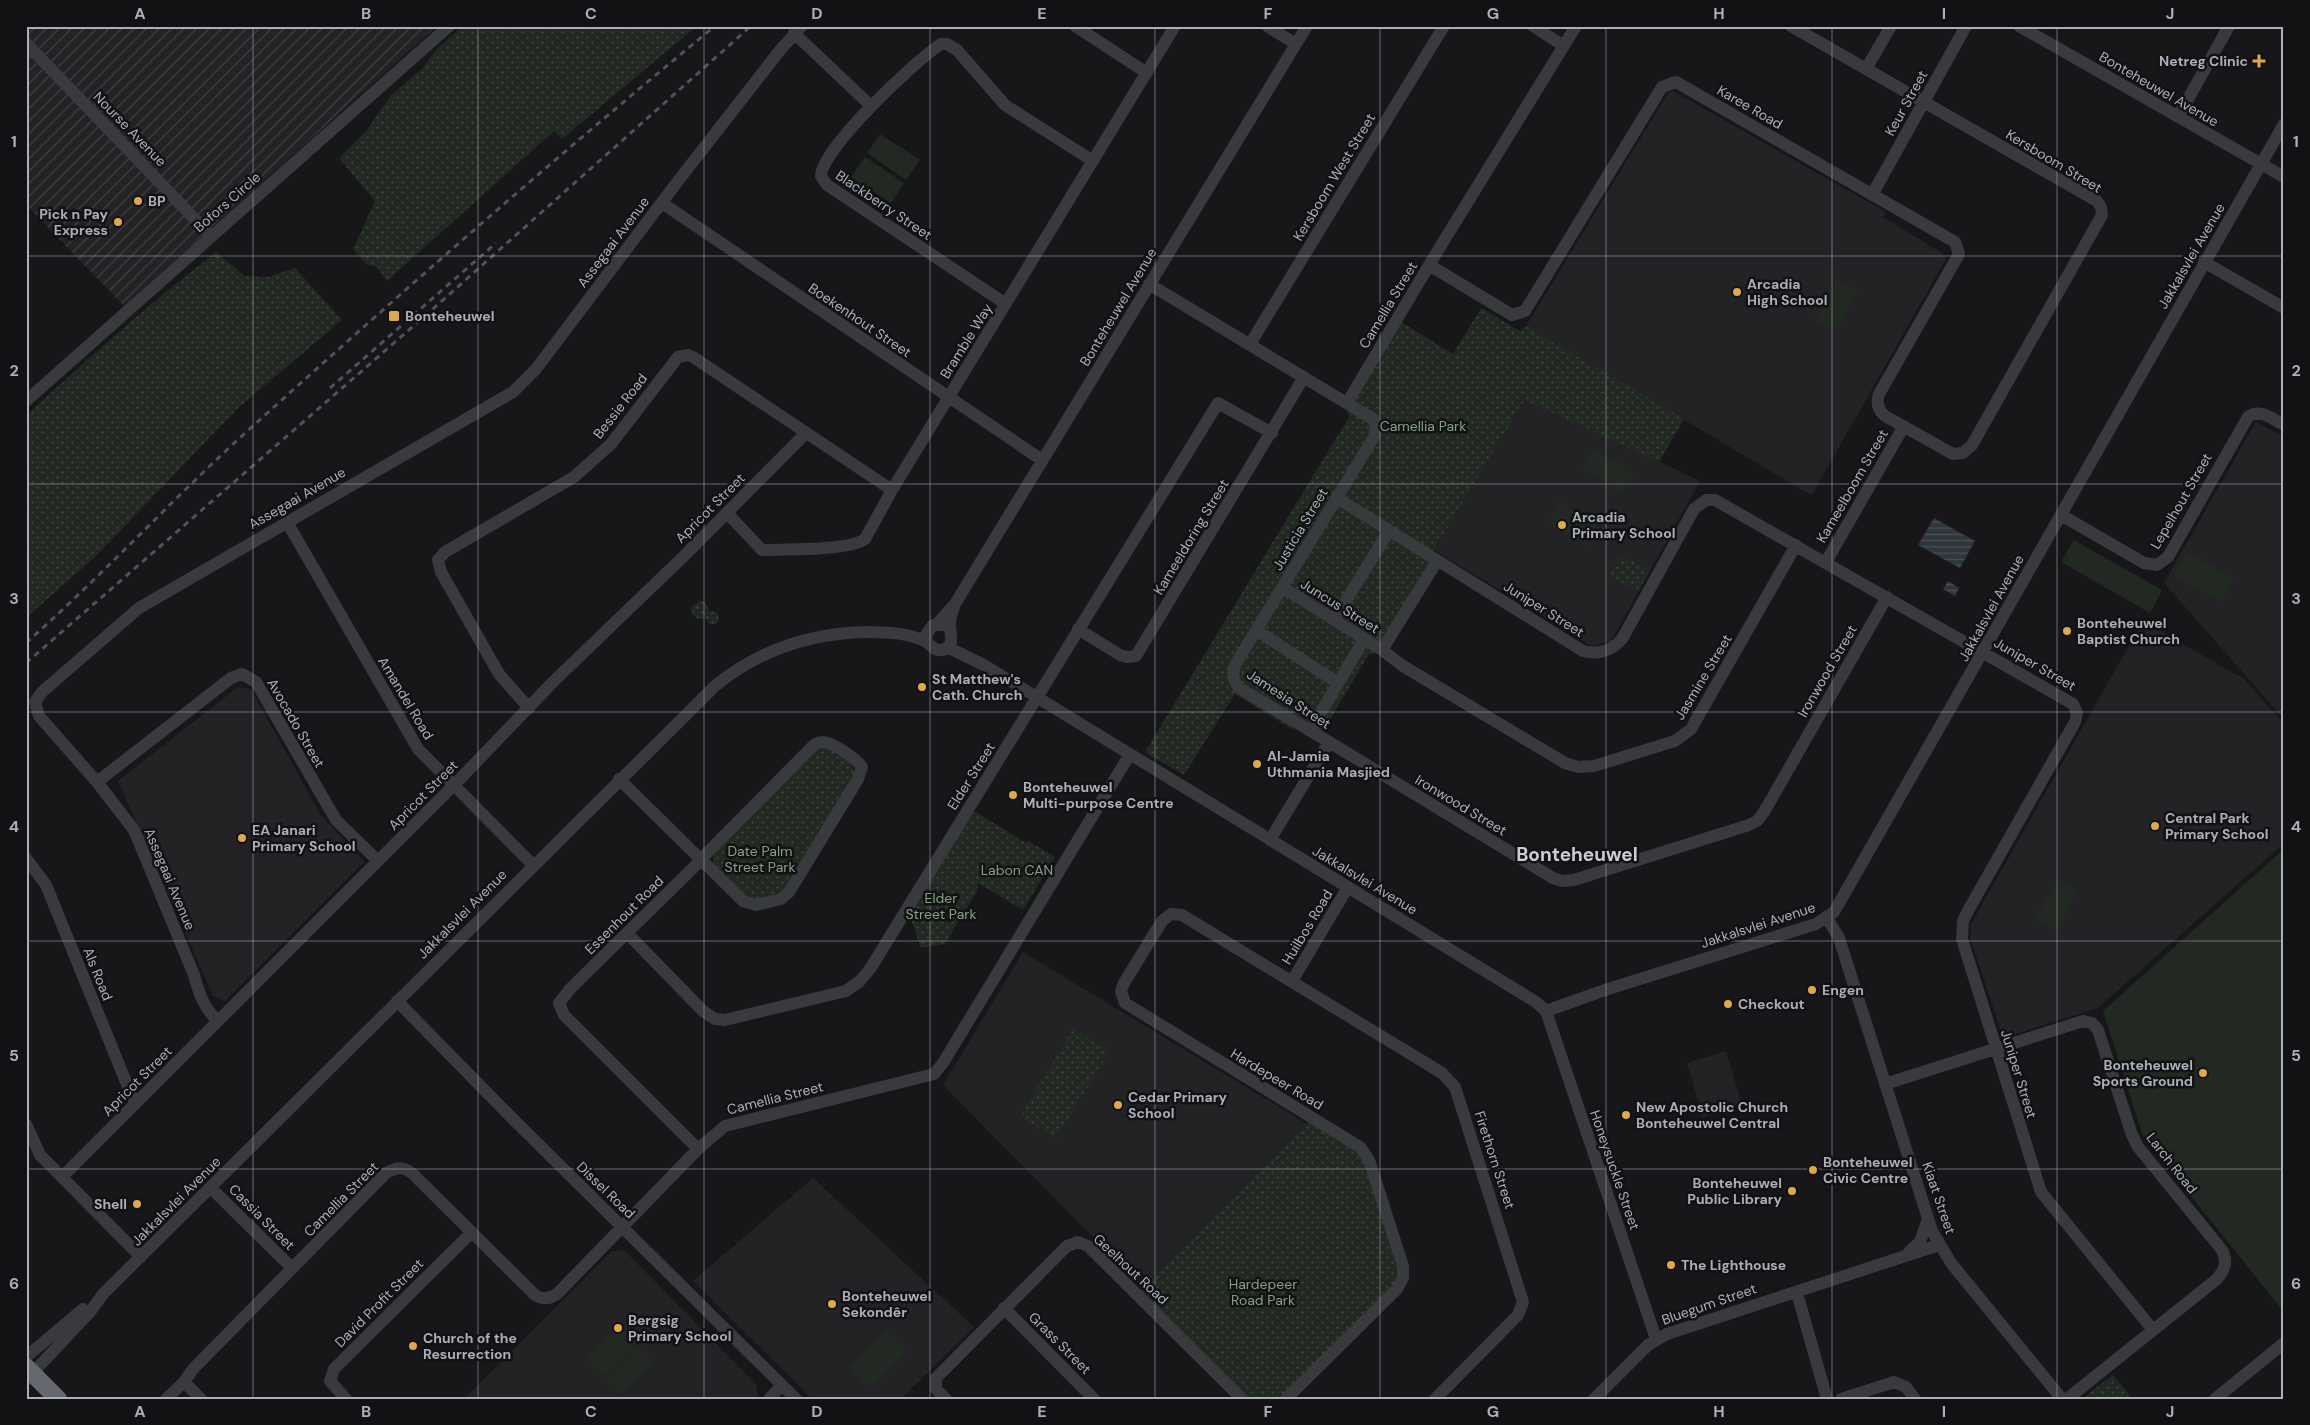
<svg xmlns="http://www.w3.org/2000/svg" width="2310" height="1425" font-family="'DM Sans',sans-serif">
	<defs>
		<pattern id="industrial-furrows" width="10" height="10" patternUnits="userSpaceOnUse" patternTransform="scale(1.25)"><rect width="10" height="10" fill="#232326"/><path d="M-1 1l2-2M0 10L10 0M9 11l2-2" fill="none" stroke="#404043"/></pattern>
		<pattern id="green-dots" width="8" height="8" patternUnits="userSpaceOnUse" patternTransform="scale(1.25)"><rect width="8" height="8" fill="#222922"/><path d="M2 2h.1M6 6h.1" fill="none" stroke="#3f4640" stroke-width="1.8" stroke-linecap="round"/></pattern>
		<pattern id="water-rules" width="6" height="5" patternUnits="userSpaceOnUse" patternTransform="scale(1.25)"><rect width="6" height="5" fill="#2f363c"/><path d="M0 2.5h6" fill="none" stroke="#4a5156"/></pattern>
	</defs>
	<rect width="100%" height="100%" fill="#171719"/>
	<path fill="#232326" d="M1673,91L1886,212L1883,217L1942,253L1946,259L1813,493L1809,494L1526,326L1668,93Z
		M1526,399L1700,481L1611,641L1592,646L1434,550Z
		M2256,422L2284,437V719L2164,583Z
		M2143,621L2244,679L2284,724V843L2098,1008L2009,1036L2001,1031L1970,938L1971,924Z
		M238,687L251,689L320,814L364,862L225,1001L213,996L118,781Z
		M1023,952L1307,1124L1143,1288L943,1085Z
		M1726,1051L1742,1105L1703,1117L1687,1063Z
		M813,1178L974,1327L901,1399H812L693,1281Z
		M624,1250L756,1384L758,1396L755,1399H464L612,1251Z"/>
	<path fill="url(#industrial-furrows)" d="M26,26H437L124,306L26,205Z"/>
	<path fill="url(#green-dots)" d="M463,26H697L562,139L554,131L387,281L377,267L366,264L353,249L375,201L339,158L367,130L391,95L421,70L435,51Z
		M216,252L245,276L268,277L295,268L342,320L237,409L97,555L26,618V416C87,359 149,304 216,252Z
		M1481,308L1520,331L1526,326L1684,419L1659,462L1525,400L1434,550L1435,564L1383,651L1369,654L1319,738L1295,724L1292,729L1235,694L1184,775L1145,752L1349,417L1345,402L1401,322L1453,354Z
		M1621,555L1649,571L1638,592L1609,575Z
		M699,601L705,602L709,611L717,612L719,619L716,624H709L705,618L698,619L693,615L691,608Z
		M821,748C833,748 856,762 854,775L782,892L758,900L749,899L713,864V853L815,751Z
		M976,812L1026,843L1028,841L1055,857L1023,910L978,883L977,891L945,944L921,948L909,913L971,813Z
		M1073,1029L1110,1051L1056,1138L1020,1117Z
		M1310,1121L1355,1148L1364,1160L1399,1270L1394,1284L1280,1399H1247L1139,1292Z
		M2113,1375L2133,1399H2087V1395Z"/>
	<path fill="#222922" d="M880,134L920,160L906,180L867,153Z
		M865,157L904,183L891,203L851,177Z
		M1838,280L1858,291L1835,332L1815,320Z
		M1593,448L1633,473L1621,492L1581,468Z
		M1560,502L1600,527L1588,547L1547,522Z
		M2074,540L2162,590L2150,613L2061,562Z
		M2188,552L2233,578L2220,601L2174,575Z
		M2284,849V1312L2143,1136L2103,1011Z
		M2058,879L2078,891L2056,931L2035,919Z
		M619,1327L636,1343L603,1376L587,1359Z
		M886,1329L908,1350L870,1388L849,1367Z
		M638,1345L654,1362L622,1394L605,1378Z"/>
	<path fill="url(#water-rules)" d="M1934,518L1975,541L1960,568L1918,545Z
		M1948,581L1959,588L1955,596L1943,589Z"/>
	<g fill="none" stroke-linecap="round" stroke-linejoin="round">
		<path stroke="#393a3e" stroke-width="12" d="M1075,26L1147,73
			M1267,26L1296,44
			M1533,26L1564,46
			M2019,26L2284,177
			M794,33L871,106
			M26,43L211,236
			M1866,69L1891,26
			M2178,117L2229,26
			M1872,195L1966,26
			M662,203L1042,460
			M2204,262L2284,308
			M1429,265L1512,315L1525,311L1662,87L1676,82L1955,242L1959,254L1879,394C1876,403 1878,410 1885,416L1953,454L1963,453L1972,445L2102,215L2101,207L2097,201L1791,26
			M1149,284L1373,419L1376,427L1374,437L1235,665C1232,675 1233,680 1239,688L1329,742
			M1006,304L827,185L821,176C822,148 916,60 941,44H947L957,50L1005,105L1093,161
			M1250,344L1444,26
			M26,401L449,26
			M1347,403L1437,252L1576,26
			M1337,498L1583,651C1599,655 1611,651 1622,639L1694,509L1706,500H1715L2073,704L2077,713L2075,722L1969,909L1963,921L1962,939L2041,1192L2153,1330
			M727,513L762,550C785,549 849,551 865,539L892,490L1175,26
			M2061,515L2144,563L2157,565L2168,557L2248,417C2261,408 2272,419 2284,425
			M287,522L418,749L533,865
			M1826,562L1904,426
			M1282,587L1382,650L1403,666L1565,763L1578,767L1594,766L1675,741L1691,729L1796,545
			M1334,620L1389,531
			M937,624L955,604L1307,26
			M950,629L945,625H933L926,635L927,642C931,646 935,651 941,650C955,648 951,636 950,627C949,620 952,613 954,607
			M1078,629L1120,655L1127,657L1136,656L1304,377
			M1256,630L1338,683
			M947,647L984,665L1536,1002L1546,1011
			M1382,650L1437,561
			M529,708L499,674L441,572L438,560L445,552L574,477L611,444L678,357L688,355L693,357L892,490
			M1310,731L1364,639
			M619,779L743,901L756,905L781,899L789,892L858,779L862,767C857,759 832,742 823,742C819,742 815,744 812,747L700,860L693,868L571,988L559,1003L564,1015L698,1149
			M97,782L231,678L242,674L256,682L336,820L378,861
			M1270,840L1329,742L1553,878L1562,881L1574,880L1749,825L1757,821L1764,812L1887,597
			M26,858L46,885L135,1104
			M1827,918L1839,938L1932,1231L1951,1263L2062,1399
			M627,933L703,1011L715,1019L725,1020L846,991L860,981L870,969L1218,403L1272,433
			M1292,981L1348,887
			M397,1001L513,1119L796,1399
			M1546,1011L1608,989L1816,924L1834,912L2284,124
			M1546,1011L1656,1339
			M218,1021C204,1008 199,994 194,975L134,830L97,782L39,716L35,702L42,692L139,608L513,392L536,369L678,181L781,49L802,26
			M1885,1084L2083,1021L2092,1023L2098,1030L2132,1135L2138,1147L2222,1250C2228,1262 2225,1269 2217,1279L2067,1399
			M26,1124L40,1155L141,1257
			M62,1177L460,779L554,681L685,555L806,433
			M211,1188L292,1268
			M1909,1252L1920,1242L1928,1219
			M1799,1300L1827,1399
			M1004,1308L1094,1399
			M26,1357L83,1309
			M26,1380L90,1312L103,1294L715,686C759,650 811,633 867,632C888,632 909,633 927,642
			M166,1399L184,1382
			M201,1399L184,1382L193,1369L386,1173C396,1167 403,1166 413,1174L535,1295C543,1300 550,1299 557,1294L698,1149L725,1126L934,1074L943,1063L1130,754
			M346,1399L330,1381L334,1369L472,1232
			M769,1399L782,1385
			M946,1399L936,1389V1378L1067,1246L1078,1242L1088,1246L1242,1399
			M1286,1399L1397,1289L1403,1278V1266L1369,1160L1360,1147L1125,1003L1121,991L1124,983L1162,921L1171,914L1182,915L1442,1073L1455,1087L1523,1302L1518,1315L1435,1399
			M1594,1399L1648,1345L1667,1334L1939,1245
			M1841,1399L1894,1382L1906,1387L1915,1399
			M2215,1399L2284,1343"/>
		<path stroke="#65686e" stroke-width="18" d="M26,1367L58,1399"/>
		<path stroke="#505256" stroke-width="3" stroke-dasharray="6 5" stroke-linecap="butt" d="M330,388L496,243
			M26,643C105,573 176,495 254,425C405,289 558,155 715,26
			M26,663L425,316L751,26"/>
	</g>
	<path fill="none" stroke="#abafb8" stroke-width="1" stroke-opacity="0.55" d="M253,26V1399M478,26V1399M704,26V1399M930,26V1399M1155,26V1399M1380,26V1399M1606,26V1399M1832,26V1399M2057,26V1399M26,256H2284M26,484H2284M26,712H2284M26,941H2284M26,1169H2284"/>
	<g fill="#e0a948" stroke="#121214" stroke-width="2">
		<path d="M2256.5 53.5h5v5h5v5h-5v5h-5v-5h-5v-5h5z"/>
		<circle cx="138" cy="201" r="5"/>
		<circle cx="118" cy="222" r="5"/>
		<circle cx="1737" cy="292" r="5"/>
		<rect x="388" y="310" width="12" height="12" rx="2.5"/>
		<circle cx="1562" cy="525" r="5"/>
		<circle cx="2067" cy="631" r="5"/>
		<circle cx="922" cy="687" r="5"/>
		<circle cx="1257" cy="764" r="5"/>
		<circle cx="1013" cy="795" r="5"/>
		<circle cx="2155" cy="826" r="5"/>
		<circle cx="242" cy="838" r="5"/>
		<circle cx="1812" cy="990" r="5"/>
		<circle cx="1728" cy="1004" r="5"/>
		<circle cx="2203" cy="1073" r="5"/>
		<circle cx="1118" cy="1105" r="5"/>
		<circle cx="1626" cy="1115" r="5"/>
		<circle cx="1813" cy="1170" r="5"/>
		<circle cx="1792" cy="1191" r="5"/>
		<circle cx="137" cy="1204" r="5"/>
		<circle cx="1671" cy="1265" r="5"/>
		<circle cx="832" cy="1304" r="5"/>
		<circle cx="618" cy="1328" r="5"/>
		<circle cx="413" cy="1346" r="5"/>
	</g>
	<g text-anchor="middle" stroke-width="5" stroke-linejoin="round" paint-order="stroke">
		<g font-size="14" font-weight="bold" fill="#abafb8" stroke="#121214" text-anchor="start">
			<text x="2248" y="66" text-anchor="end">Netreg Clinic</text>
			<text x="148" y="206">BP</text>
			<text x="108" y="219" text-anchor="end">Pick n Pay<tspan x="108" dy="16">Express</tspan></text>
			<text x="1747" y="289">Arcadia<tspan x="1747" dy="16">High School</tspan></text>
			<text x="405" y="321">Bonteheuwel</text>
			<text x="1572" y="522">Arcadia<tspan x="1572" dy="16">Primary School</tspan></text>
			<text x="2077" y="628">Bonteheuwel<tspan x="2077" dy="16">Baptist Church</tspan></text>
			<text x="932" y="684">St Matthew's<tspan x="932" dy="16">Cath. Church</tspan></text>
			<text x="1267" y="761">Al-Jamia<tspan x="1267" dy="16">Uthmania Masjied</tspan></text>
			<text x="1023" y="792">Bonteheuwel<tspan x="1023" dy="16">Multi-purpose Centre</tspan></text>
			<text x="2165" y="823">Central Park<tspan x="2165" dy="16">Primary School</tspan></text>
			<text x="252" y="835">EA Janari<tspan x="252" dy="16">Primary School</tspan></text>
			<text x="1822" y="995">Engen</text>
			<text x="1738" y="1009">Checkout</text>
			<text x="2193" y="1070" text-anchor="end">Bonteheuwel<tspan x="2193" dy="16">Sports Ground</tspan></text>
			<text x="1128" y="1102">Cedar Primary<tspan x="1128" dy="16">School</tspan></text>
			<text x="1636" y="1112">New Apostolic Church<tspan x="1636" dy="16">Bonteheuwel Central</tspan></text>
			<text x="1823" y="1167">Bonteheuwel<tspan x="1823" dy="16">Civic Centre</tspan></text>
			<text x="1782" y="1188" text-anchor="end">Bonteheuwel<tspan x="1782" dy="16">Public Library</tspan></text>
			<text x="127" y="1209" text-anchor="end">Shell</text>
			<text x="1681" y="1270">The Lighthouse</text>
			<text x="842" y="1301">Bonteheuwel<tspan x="842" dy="16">Sekondêr</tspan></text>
			<text x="628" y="1325">Bergsig<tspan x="628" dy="16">Primary School</tspan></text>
			<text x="423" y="1343">Church of the<tspan x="423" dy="16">Resurrection</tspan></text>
		</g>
		<g font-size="14" fill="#abafb8" stroke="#121214">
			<text transform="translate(2159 89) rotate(30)" y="5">Bonteheuwel Avenue</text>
			<text transform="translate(1906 103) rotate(-61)" y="5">Keur Street</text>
			<text transform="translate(1750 107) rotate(30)" y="5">Karee Road</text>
			<text transform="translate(130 129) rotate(46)" y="5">Nourse Avenue</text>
			<text transform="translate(2054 161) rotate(31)" y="5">Kersboom Street</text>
			<text transform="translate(1334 177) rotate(-59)" y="5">Kersboom West Street</text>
			<text transform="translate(227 202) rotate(-41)" y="5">Bofors Circle</text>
			<text transform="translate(884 205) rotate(34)" y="5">Blackberry Street</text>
			<text transform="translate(613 242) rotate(-53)" y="5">Assegaai Avenue</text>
			<text transform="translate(2191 256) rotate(-60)" y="5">Jakkalsvlei Avenue</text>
			<text transform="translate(1388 305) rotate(-59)" y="5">Camellia Street</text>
			<text transform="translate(1118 307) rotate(-59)" y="5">Bonteheuwel Avenue</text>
			<text transform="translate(860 320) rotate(34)" y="5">Boekenhout Street</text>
			<text transform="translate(966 341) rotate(-58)" y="5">Bramble Way</text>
			<text transform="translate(620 406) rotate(-52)" y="5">Bessie Road</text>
			<text transform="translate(1852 486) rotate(-60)" y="5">Kameelboom Street</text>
			<text transform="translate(297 498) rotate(-30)" y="5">Assegaai Avenue</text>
			<text transform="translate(2181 501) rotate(-60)" y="5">Lepelhout Street</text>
			<text transform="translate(710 508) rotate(-45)" y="5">Apricot Street</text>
			<text transform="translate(1300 529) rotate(-59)" y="5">Justicia Street</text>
			<text transform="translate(1191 537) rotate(-59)" y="5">Kameeldoring Street</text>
			<text transform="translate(1340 606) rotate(32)" y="5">Juncus Street</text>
			<text transform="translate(1991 608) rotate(-61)" y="5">Jakkalsvlei Avenue</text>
			<text transform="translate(1544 609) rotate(32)" y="5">Juniper Street</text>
			<text transform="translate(2035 664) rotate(30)" y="5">Juniper Street</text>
			<text transform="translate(1827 671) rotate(-60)" y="5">Ironwood Street</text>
			<text transform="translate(1703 677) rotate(-59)" y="5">Jasmine Street</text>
			<text transform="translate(406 698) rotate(59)" y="5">Amandel Road</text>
			<text transform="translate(1289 699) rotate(33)" y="5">Jamesia Street</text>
			<text transform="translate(296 723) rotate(60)" y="5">Avocado Street</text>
			<text transform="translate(971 776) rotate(-58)" y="5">Elder Street</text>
			<text transform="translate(423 795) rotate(-45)" y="5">Apricot Street</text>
			<text transform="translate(1461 805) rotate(31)" y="5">Ironwood Street</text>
			<text transform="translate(170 879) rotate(67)" y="5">Assegaai Avenue</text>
			<text transform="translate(1365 880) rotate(31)" y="5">Jakkalsvlei Avenue</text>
			<text transform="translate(462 914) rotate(-45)" y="5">Jakkalsvlei Avenue</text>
			<text transform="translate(624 915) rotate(-45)" y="5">Essenhout Road</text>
			<text transform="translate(1758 925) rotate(-18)" y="5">Jakkalsvlei Avenue</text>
			<text transform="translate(1307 927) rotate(-59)" y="5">Huilbos Road</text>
			<text transform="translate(98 974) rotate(68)" y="5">Als Road</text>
			<text transform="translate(2019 1074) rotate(73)" y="5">Juniper Street</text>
			<text transform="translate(1277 1079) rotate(31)" y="5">Hardepeer Road</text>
			<text transform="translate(137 1081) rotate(-45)" y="5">Apricot Street</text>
			<text transform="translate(775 1098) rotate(-14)" y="5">Camellia Street</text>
			<text transform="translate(1495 1160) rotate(72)" y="5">Firethorn Street</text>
			<text transform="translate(2172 1163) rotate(52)" y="5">Larch Road</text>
			<text transform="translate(1615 1170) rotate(71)" y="5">Honeysuckle Street</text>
			<text transform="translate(606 1190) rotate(44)" y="5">Dissel Road</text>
			<text transform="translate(1939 1198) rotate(71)" y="5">Kiaat Street</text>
			<text transform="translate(341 1199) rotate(-45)" y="5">Camellia Street</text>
			<text transform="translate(176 1201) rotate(-45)" y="5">Jakkalsvlei Avenue</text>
			<text transform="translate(262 1217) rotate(45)" y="5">Cassia Street</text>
			<text transform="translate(1131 1269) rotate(43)" y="5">Geelhout Road</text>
			<text transform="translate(379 1303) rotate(-45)" y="5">David Profit Street</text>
			<text transform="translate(1709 1304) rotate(-19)" y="5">Bluegum Street</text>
			<text transform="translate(1060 1343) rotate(45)" y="5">Grass Street</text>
		</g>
		<g font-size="14" fill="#84a185" stroke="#121214">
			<text x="1423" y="431">Camellia Park</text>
			<text x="760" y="856">Date Palm<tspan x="760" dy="16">Street Park</tspan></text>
			<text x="1017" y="875">Labon CAN</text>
			<text x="941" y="903">Elder<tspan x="941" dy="16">Street Park</tspan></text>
			<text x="1263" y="1289">Hardepeer<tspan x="1263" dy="16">Road Park</tspan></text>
		</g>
		<g font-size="19" font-weight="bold" fill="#cbced4" stroke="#121214">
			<text x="1577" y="861">Bonteheuwel</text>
		</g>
	</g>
	<rect width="2310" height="1425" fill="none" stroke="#121214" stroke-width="55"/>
	<rect x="28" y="28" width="2254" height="1370" fill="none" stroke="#abafb8" stroke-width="2"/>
	<g font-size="16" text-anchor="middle" font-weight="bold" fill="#abafb8">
		<text x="140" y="19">A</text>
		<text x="366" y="19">B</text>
		<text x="591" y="19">C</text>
		<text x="817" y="19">D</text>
		<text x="1042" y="19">E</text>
		<text x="1268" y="19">F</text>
		<text x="1493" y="19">G</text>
		<text x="1719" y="19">H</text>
		<text x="1944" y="19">I</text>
		<text x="2170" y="19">J</text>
		<text x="14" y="147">1</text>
		<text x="2296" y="147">1</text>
		<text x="14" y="376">2</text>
		<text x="2296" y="376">2</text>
		<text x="14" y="604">3</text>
		<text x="2296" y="604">3</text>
		<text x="14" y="832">4</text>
		<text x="2296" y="832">4</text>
		<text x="14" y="1061">5</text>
		<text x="2296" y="1061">5</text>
		<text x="14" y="1289">6</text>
		<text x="2296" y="1289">6</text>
		<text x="140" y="1417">A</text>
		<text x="366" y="1417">B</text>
		<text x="591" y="1417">C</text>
		<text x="817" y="1417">D</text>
		<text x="1042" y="1417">E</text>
		<text x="1268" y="1417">F</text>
		<text x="1493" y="1417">G</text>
		<text x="1719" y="1417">H</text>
		<text x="1944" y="1417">I</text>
		<text x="2170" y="1417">J</text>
	</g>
</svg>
